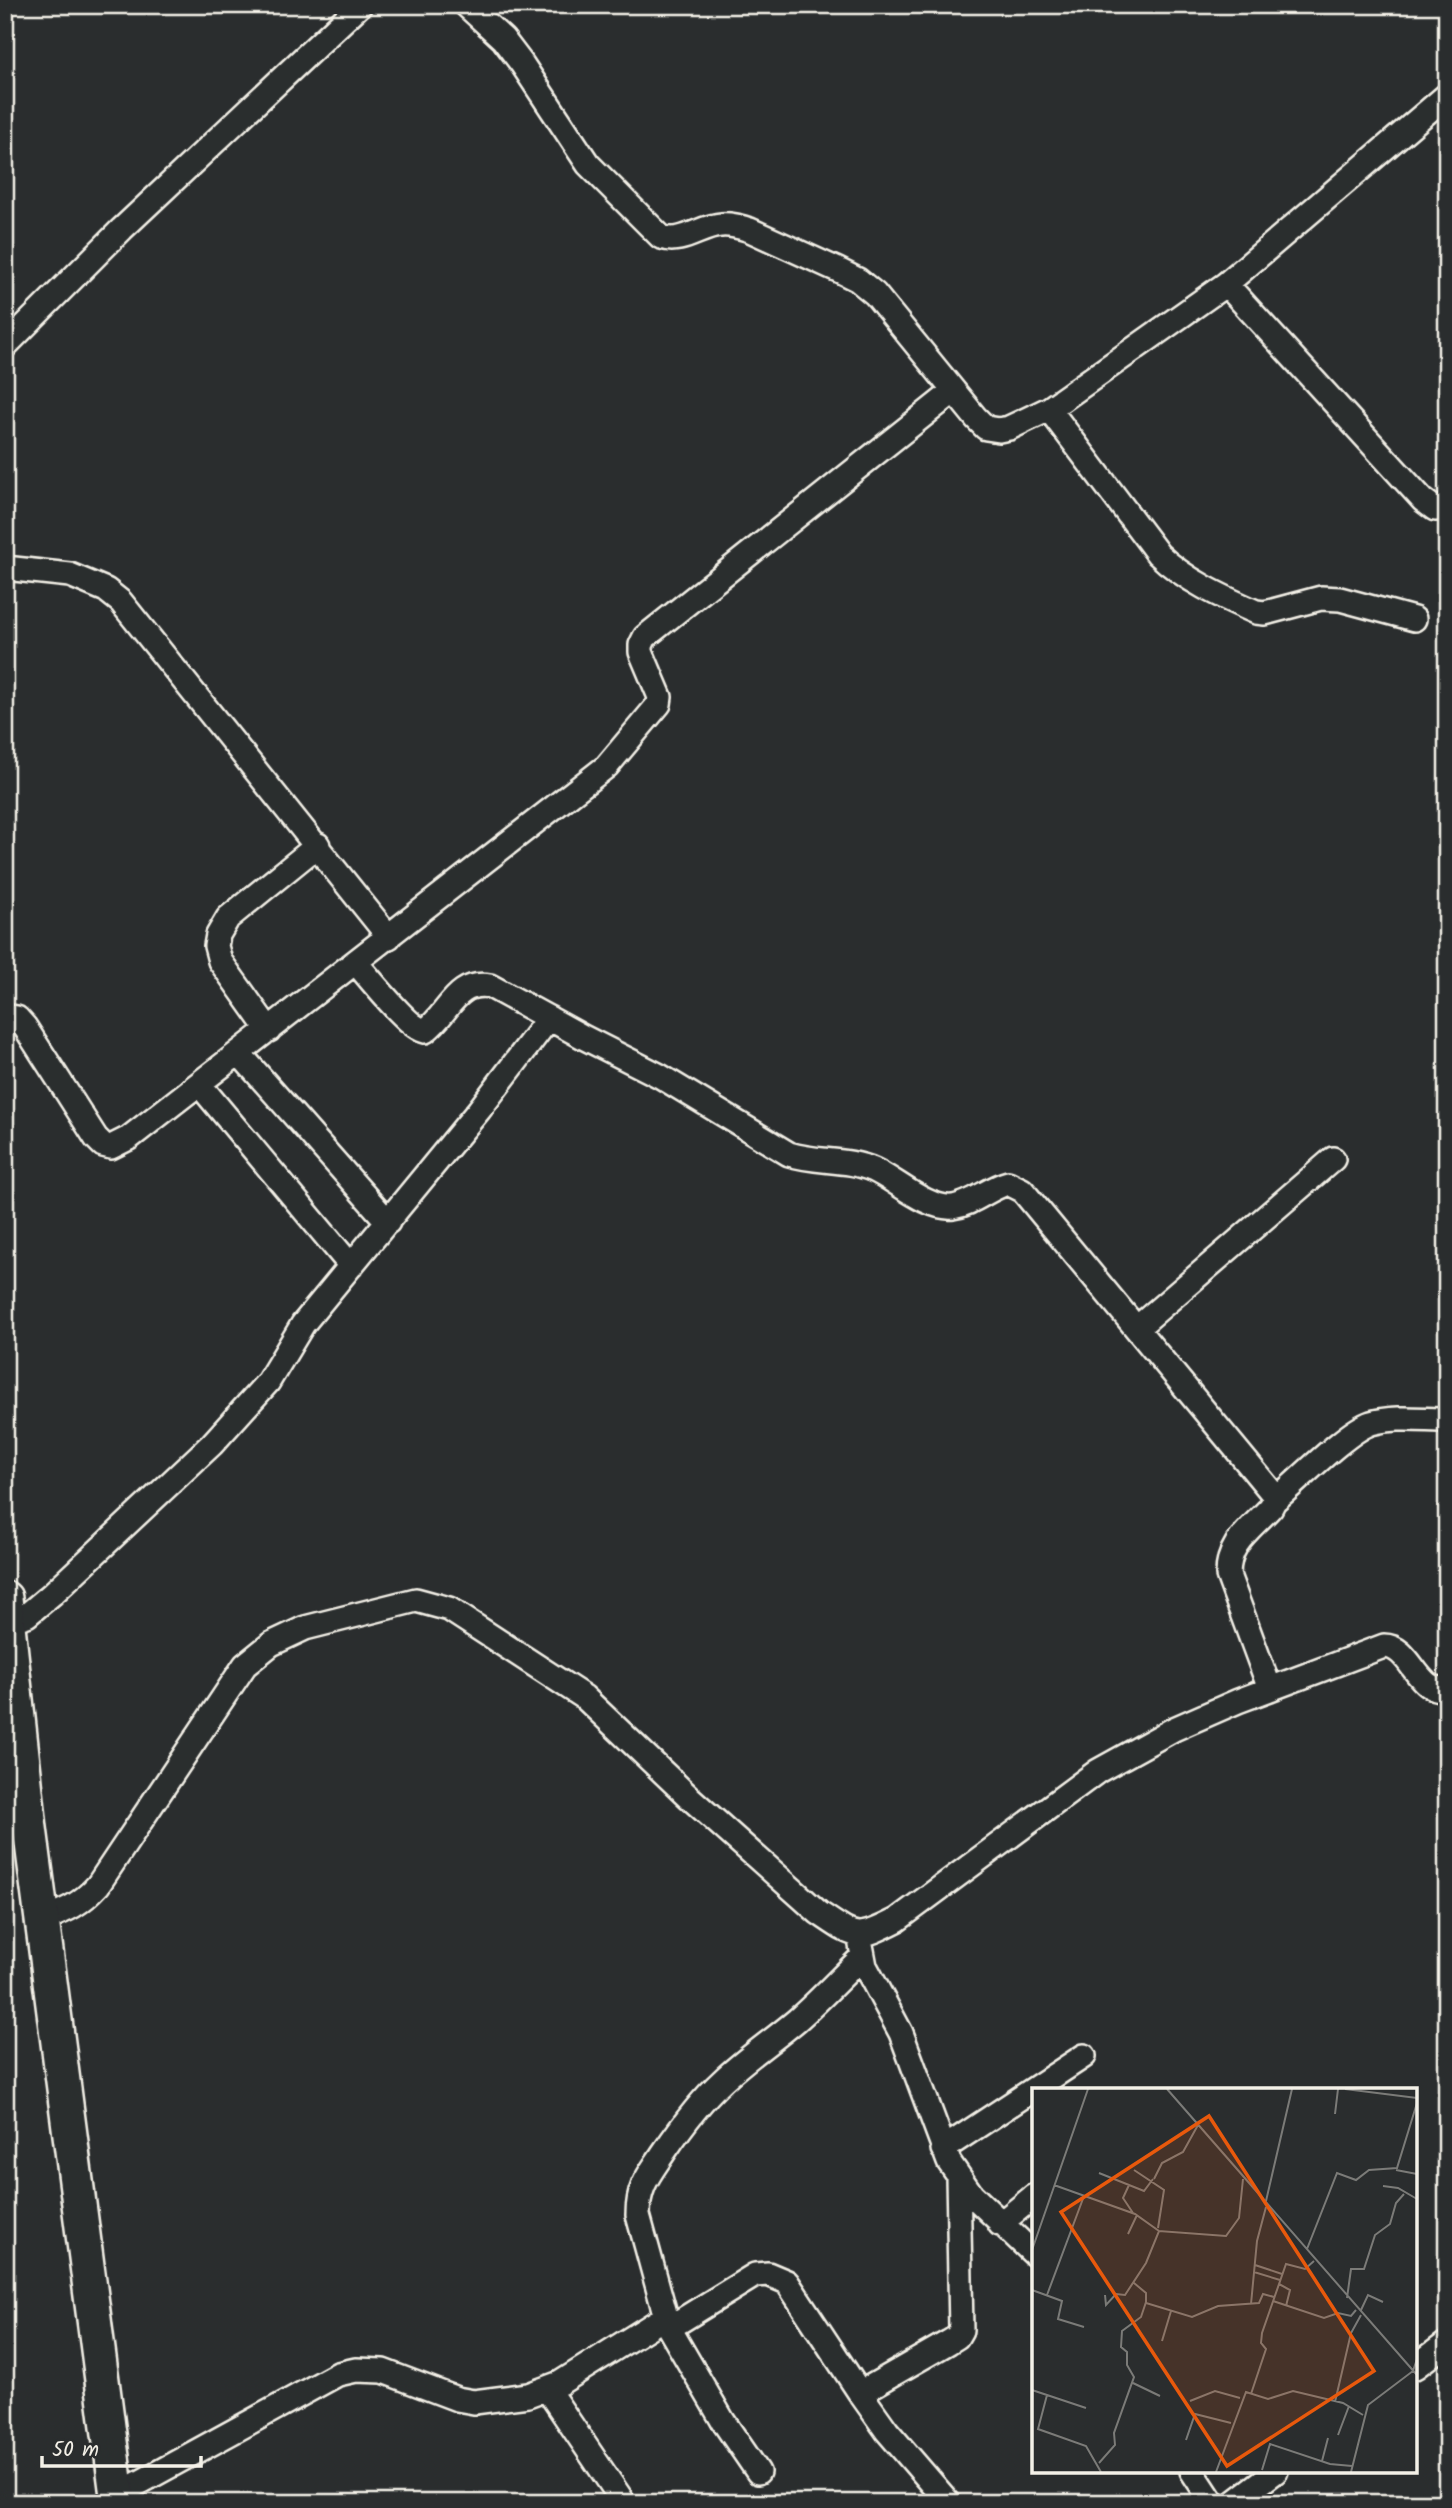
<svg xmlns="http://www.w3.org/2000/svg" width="1452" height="2508" font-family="Kalam,sans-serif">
	<rect width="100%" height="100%" fill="#2a2d2e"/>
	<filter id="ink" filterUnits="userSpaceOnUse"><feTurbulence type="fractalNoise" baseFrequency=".0143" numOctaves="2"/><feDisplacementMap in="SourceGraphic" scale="14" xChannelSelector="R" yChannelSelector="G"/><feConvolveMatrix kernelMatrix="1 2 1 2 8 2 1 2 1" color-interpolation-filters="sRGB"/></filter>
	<g filter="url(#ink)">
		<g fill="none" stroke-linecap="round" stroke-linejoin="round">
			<g stroke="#f4f1e8" stroke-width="28">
				<path id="street" d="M466,5L503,39L522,64L588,164L661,237C682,245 701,226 721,225C731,224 740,227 750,230L838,270L858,280L875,294L976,418L986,428L999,430L1009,428L1049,409L1226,284L1447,95
					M1226,284L1423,500L1435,509L1447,508
					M5,346L122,229L360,5
					M1049,409L1158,554C1185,580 1222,597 1256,612L1265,613L1321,598L1340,599L1414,619
					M5,568L70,575L106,590L121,602L389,937
					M356,963C369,977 409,1029 425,1031C449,1014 455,980 490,986L585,1038L660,1076L789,1154C817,1163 847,1158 874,1170C896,1180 928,1210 953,1207C973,1204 989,1188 1008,1183L1022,1190L1274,1495V1501L1271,1507C1250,1530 1228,1542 1228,1575L1270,1689
					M5,1016L17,1018L25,1027L96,1138L103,1145L111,1147L129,1138L607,766L659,704L660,697L641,652V645L645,637L954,391
					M269,1030L220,961L216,946L218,935L228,918L318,845
					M239,1053L388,1222
					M199,1084L351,1266
					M1137,1328L1333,1159
					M1274,1501C1296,1483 1347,1431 1371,1423C1395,1416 1422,1420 1447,1420
					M8,1621L27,1615L52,1594L212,1444L268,1382L303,1324L479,1110L549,1018
					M42,1920C67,1910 80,1905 98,1885L245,1665L271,1644L305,1628L416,1600L449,1609L584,1697L689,1797L819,1913C856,1938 856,1941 897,1920L1098,1771L1174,1729L1238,1701L1384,1646C1412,1646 1417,1696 1447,1688
					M861,1945L865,1966L901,2033L949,2162L972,2195L1034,2254
					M943,2149L1084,2056
					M1000,2224L1034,2196
					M669,2328L755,2275L768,2274L787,2282L860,2393L887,2431L949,2503
					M1415,2367L1447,2343
					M547,2389L624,2503
					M860,2393L949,2342L957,2337L961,2330L958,2176
					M1192,2471L1213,2503
					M758,2472L723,2421L669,2328L638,2215C638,2186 649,2175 664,2152C681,2127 699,2102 722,2081C745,2059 772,2041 797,2020C820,2000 841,1977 863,1956
					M117,2495L338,2374L356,2370L383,2371L457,2399L474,2402L528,2395L560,2383L665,2317
					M1234,2503L1276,2471"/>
			</g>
			<g stroke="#f4f1e8" stroke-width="38">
				<path id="secondary" d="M5,1598L30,1828L118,2503"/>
			</g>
			<use href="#street" stroke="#2a2d2e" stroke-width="23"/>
			<use href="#secondary" stroke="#2a2d2e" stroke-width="33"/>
		</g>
	</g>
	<g transform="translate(1032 2088)">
		<rect width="385" height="385" fill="#2a2d2e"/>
		<path fill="none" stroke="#7b7b78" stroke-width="2" d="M135,1L385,287M313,1L385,10M303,26L306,1M102,82L132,102L126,140M364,82L385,86M67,85L112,103L121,91M122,91L130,75L151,64L166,37M22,97L103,126L127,143M97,97L91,110L101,125M351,98L366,100L385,111M234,113L260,1M96,146L105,127M275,161L305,85L324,92L337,82L365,80L385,15M0,162L56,1M223,177L250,186M222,184L248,192M102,195L114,205V215L160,229L186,218L227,215L231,206L242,209M247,196L258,202L254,218M0,202L30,213L26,231L52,239M15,207L52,108M73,207L74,217L84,206L93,207L114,175L127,143L194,148L207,130L211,91M315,210L319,181H332L343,147L358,136L364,115L372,106M241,213L292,230L306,225L319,228L324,222M219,216L225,153L234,119M329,222L336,207L351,214M130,253L139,223M101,295L128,308M0,302L54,320M219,306L234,261L229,255L230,245L254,176L273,181L282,173M15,307L6,341L54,358L69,384M158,313L183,303L208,310M303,314L319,245L329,227M306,347L317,318M154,352L163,326L199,335M290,373L296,350M67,375L83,357L82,345L102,289L95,277V264L89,259L90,243L109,229L114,214M230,382L238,356L298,376L320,378M184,384L214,304L236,311L261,303L311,315L331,327M319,384L336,317L381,283L385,271"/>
		<path fill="#e8590c" fill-opacity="0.15" stroke="#e8590c" stroke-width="3.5" d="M177,28L342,283L195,378L29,124Z"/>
		<rect width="385" height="385" fill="none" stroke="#f4f1e8" stroke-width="3.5"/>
	</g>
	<rect width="1452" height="2508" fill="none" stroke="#2a2d2e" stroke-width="28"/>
	<rect x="14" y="14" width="1424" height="2480" fill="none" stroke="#f4f1e8" stroke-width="2.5" filter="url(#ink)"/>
	<path d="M42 2456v10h159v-10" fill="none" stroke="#f4f1e8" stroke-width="3.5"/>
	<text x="52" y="2456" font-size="21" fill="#f4f1e8" stroke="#2a2d2e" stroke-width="5" paint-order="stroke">50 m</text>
</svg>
